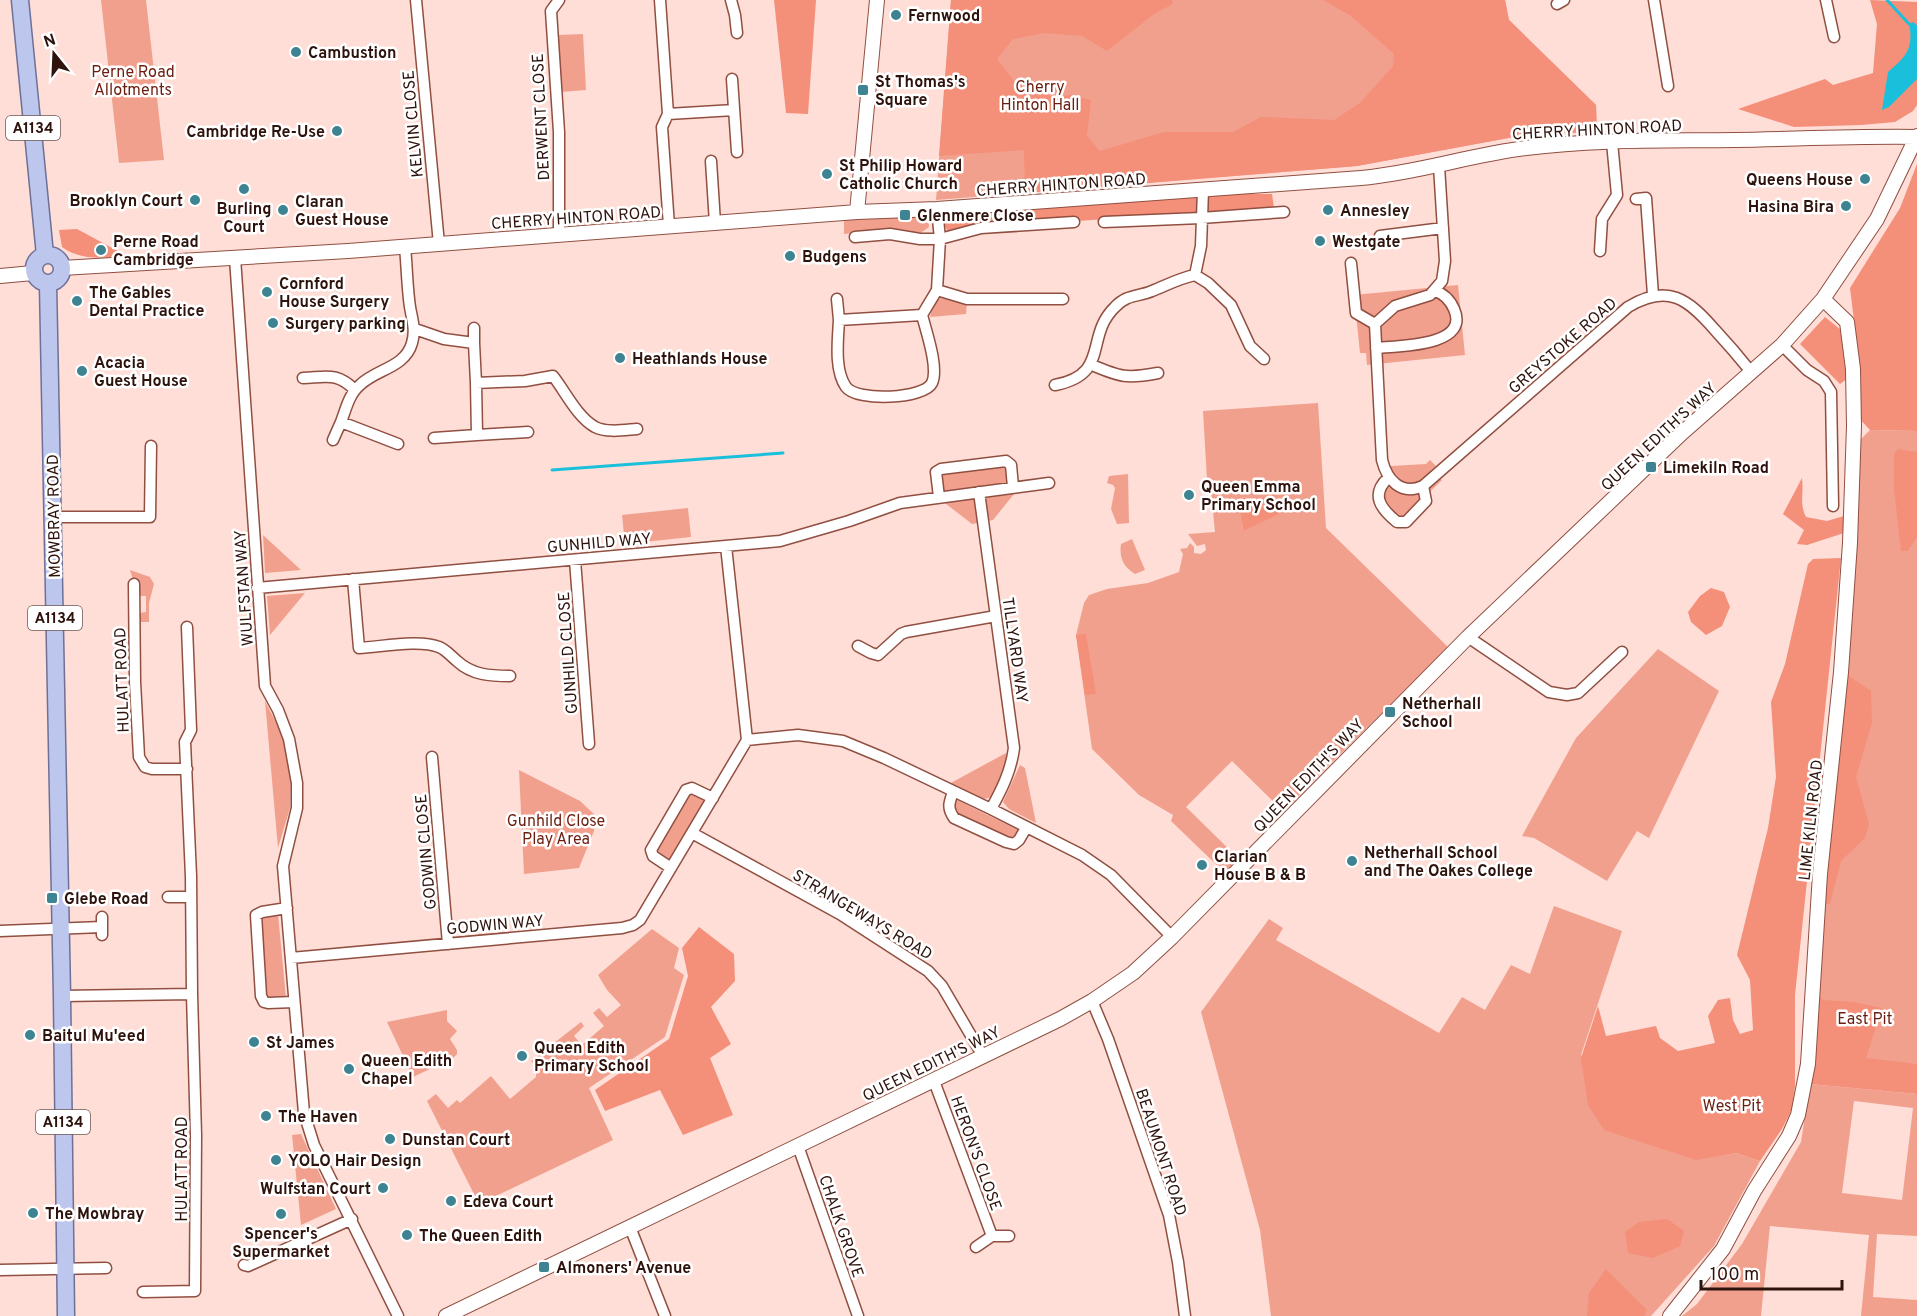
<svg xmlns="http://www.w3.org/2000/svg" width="1917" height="1316" font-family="Overpass,sans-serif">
	<rect width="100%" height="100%" fill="#feded7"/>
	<path fill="#f2a08e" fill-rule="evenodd" d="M101,0H146L164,160L119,163Z
		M951,0H1505L1509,20L1596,105L1597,133L1541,132L1357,166L936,200Z
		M583,34L586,90L561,92L558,35Z
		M928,213L929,227L919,234L896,229L844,234V218Z
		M1458,285L1465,355L1367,365L1366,353H1360L1354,295Z
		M940,298L967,303L966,314L930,317L934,302Z
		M1318,403L1326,528L1448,647L1283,811L1232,761L1186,807L1240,860L1226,874L1171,821L1173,815L1139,795L1092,749L1076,635L1084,603L1089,595L1107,589L1148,583L1179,572L1183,554L1180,549L1187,548L1190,543L1194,547V553L1201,554L1206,550L1205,544L1197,546L1188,534L1215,532L1210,480H1207L1203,411ZM1240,497L1257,500L1243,531Z
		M1870,430L1917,431V1075L1811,1066L1860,440Z
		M1430,460L1436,466L1431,470L1442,480L1401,520L1384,506L1382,489L1391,466L1426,464Z
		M1011,465L1014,494L993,520L972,524L941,500L942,469Z
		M1128,474L1129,523L1117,524L1111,509L1115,488L1113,485L1107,483L1109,476Z
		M688,508L691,537L625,544L622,515Z
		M263,535L301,570L265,573Z
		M1132,539L1145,570L1135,574C1123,567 1119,557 1121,544Z
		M130,570L150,577L154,584L149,603V622H140L139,613L146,612V596H134V583Z
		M305,593L270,635L267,596Z
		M1658,649L1719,691L1649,838L1637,831L1607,881L1534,838L1522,836L1576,738Z
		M265,701L284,738L291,776L290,808L278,848Z
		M1006,753V762L992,797L984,799L949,784Z
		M1020,765L1025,768L1036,823L1009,809L1003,802Z
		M519,770L580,801L595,815L594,831L579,868L524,874Z
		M686,791L708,795L666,865L653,856Z
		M955,799L1020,831L1014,840L960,818L951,809Z
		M1554,906L1622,931L1581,1055L1696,1159L1736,1153L1760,1161L1714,1246L1651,1316H1271L1260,1230L1201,1012L1269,919L1283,928L1276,940L1439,1033L1462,997L1485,1010L1511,965L1530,974Z
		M278,914L286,998L266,999L260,917Z
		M652,929L679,948L674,968L684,975L665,1037L589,1088L613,1140L479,1204L427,1101L436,1094L448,1108L457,1100L460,1103L491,1076L510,1099L536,1077V1067L531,1061L581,1022L584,1026L574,1036L582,1045L604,1026L593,1013L599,1008L607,1017L621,1005L607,990L598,975Z
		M447,1010V1021L457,1031L450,1039L457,1050V1054L444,1067H434L413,1077L387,1022Z
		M1810,1084L1917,1094V1236L1877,1234L1873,1297L1917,1300V1316H1861L1869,1235L1770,1226L1761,1316H1682L1697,1304L1742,1244L1801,1142ZM1854,1101L1913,1108L1902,1200L1842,1193Z
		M301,1134L336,1209L301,1225L292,1135Z"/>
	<path fill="#f48f7a" d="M774,0H816L808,114L786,113Z
		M951,0H1172L1173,4L1154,14L1107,51L1082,36L1044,33L1013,39L997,59L1015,82L1053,97L1071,95L1091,100L1087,136L1100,151L1164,132H1233L1261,117L1334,120L1360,103L1393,66L1394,54L1351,16L1323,0H1505L1509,20L1596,105L1597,133L1541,132L1357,166L1025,193L1024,150L939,156Z
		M1870,0L1917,2V105L1913,111L1895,122L1861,125L1794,127L1738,109L1825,79L1833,85L1873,73L1877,24Z
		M1917,164V431L1870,430L1858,417L1860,369L1850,288L1900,208Z
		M1194,194H1272L1274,208L969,228L956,233L947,230L943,222L947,213Z
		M77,229L127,256C105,258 81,261 62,247L59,230Z
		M1825,317L1841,330L1847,379L1840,384L1800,344Z
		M1898,449L1917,452V537L1908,551H1901L1894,489V454Z
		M1802,478C1804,493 1799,503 1806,517L1827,521L1844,516V533L1807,545L1797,544L1804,530L1783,514Z
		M1275,493L1279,514L1243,531L1239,497L1257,500Z
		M1841,558L1795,995V1086L1792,1109L1782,1129L1760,1161L1736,1153L1696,1160L1604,1130L1588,1105L1581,1058L1598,1006L1606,1036L1656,1026L1660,1038L1678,1051L1715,1043L1708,1016L1718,1000L1730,998L1733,1020L1740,1034L1753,1030L1750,980L1737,955L1768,828L1776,777L1771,702L1785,664L1808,564L1813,559Z
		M1711,588L1724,592L1730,607L1722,626L1706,635L1691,622L1688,612L1700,596Z
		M1086,634L1096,694L1085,695L1076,635Z
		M1845,673L1871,691L1872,723L1856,777L1869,824L1865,838L1841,861L1830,904H1822Z
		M699,927L734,954L735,981L711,1007L731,1044L710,1058L733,1115L683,1135L660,1090L605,1111L595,1090L669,1039L688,976L682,948Z
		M1816,992L1823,1000L1854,1002L1882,1008L1866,1058L1917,1064V1094L1810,1084Z
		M1667,1219L1684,1231L1680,1246L1653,1258L1628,1253L1625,1232L1639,1222Z
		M1606,1269L1647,1310L1644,1316H1587L1589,1293Z"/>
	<path fill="#1ac0db" d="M1913,22L1917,25V79L1889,107L1882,110L1888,72C1906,57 1914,48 1909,24Z"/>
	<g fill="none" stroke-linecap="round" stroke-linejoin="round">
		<path stroke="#1ac0db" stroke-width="3" d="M1887,0L1909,24
			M552,470L783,453"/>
		<g stroke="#904f41" stroke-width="13">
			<path id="minor" d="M416,0L439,244
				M559,0L551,11L559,132V235
				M660,0L668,114L662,127L669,226
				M731,0L735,15L737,33
				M1654,0L1668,86
				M1826,0L1834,37
				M1557,4L1564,0
				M732,79L737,152
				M668,114L734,110
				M711,161L715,223
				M1439,166L1445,261L1442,281L1430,295L1395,306L1375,324L1382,460C1387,480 1401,496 1423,486L1628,307C1668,283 1688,299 1715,330C1728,344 1740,358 1752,373
				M1636,199L1646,198L1653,295
				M1104,222L1201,218L1284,212
				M1380,236L1443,228
				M855,237L890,234L920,239H940L981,228L1074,222
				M1600,251L1602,219L1617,195L1612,142
				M235,258L265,686L278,710L289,739L297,783V808L283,866L304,1113L314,1145L398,1316
				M1351,263L1356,313L1375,324
				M1195,275L1208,283L1231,305L1250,346L1264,359
				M937,290L967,299H1063
				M837,299L839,320
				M922,315L839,320C838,340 834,370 846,387C857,402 924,399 932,383C939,368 926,331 922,315L937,290L940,239L937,209
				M474,328V343
				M415,329L444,339L474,343L476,383L525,381L553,376C565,391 577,417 595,427C607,433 624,430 637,429
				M1782,345L1807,370L1824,381L1831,392L1833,506
				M1376,348C1396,346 1471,347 1454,309C1450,300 1445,294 1435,291
				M1092,365C1120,377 1127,379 1158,373
				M303,378C327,377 337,372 355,390
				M476,383L477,435L528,432
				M1055,385C1111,374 1084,337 1115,307C1127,294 1138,297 1152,291C1167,285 1180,278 1195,275L1201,246L1203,190
				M434,438L477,435
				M333,440L341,422
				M398,444L341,422C346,409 349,394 360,385C376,369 405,368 412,343C416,330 412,319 410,307C407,287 407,267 405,247
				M1388,478C1370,495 1381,509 1397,522H1406L1426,501L1423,486
				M979,492L1014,748C1011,771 1002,789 991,809
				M939,497L936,472L941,469L1006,461L1011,465L1013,487
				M53,517H150L151,446
				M575,560L589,744
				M353,579L359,648C381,647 419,639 439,647C445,649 451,656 457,661C472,675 490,676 510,676
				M134,584L135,682L139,757L145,767L152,769H187
				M257,588L780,541L849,521L900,503L1049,483
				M1468,637L1549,692L1567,695L1578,693L1622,652
				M858,646L871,653L878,655L901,634L906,632L996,616
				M747,740L798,735L843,741L884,758L991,809L1082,855L1111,875L1172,937
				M432,757L448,944
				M953,792C949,803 947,808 954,818L1006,842L1014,844L1019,840L1026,828
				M692,833L840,914L928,971L942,986L983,1056
				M671,868L653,856L651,850L686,790L692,788L713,798
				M168,897H190
				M287,908L262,912L256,915L261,996L264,1002L268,1003L294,1002
				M0,931L102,927
				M102,935V917
				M291,958L622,928L633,925L640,920L747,740L726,546
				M62,996L192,994
				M1092,1001L1108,1039L1169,1215L1178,1262L1185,1316
				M934,1081L992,1236
				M798,1146L858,1316
				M630,1227L665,1316
				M976,1247L992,1236H1009
				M244,1265L248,1266L352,1219
				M0,1270L106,1268
				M143,1292L195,1291L196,1135L192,994L191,876L185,742L191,730L187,627"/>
		</g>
		<g stroke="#904f41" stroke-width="16">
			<path id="tertiary" d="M857,212L877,0
				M62,268L348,251L857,212L937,209L1361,178C1417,173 1470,155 1526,148C1595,139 1666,141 1735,140C1796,139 1856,136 1917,137
				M0,276L33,273
				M446,1316L1060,1019L1092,1001L1133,973L1172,937L1468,637L1682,433L1782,345L1823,299L1877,219L1917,136
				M1670,1316L1723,1249L1754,1191L1789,1136L1798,1115L1808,1064L1820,874L1841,672L1850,543L1854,426L1853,369L1847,322L1823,299"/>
		</g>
		<g stroke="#6e7097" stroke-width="19">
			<path id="primary" d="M20,0L45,255
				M34 269a14 14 0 1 1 28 0a14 14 0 1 1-28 0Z
				M48,284L62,996L66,1316"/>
		</g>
		<use href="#minor" stroke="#fff" stroke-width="10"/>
		<use href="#tertiary" stroke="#fff" stroke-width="14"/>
		<use href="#primary" stroke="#bdc7ee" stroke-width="16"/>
	</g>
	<g fill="#3e8391" stroke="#fff" stroke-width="2">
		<circle cx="896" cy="15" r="6"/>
		<circle cx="296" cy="52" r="6"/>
		<rect x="857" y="84" width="12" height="12" rx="3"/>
		<circle cx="337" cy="131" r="6"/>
		<circle cx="827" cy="174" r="6"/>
		<circle cx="1865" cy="179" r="6"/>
		<circle cx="244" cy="189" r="6"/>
		<circle cx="195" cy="200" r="6"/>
		<circle cx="1846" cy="206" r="6"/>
		<circle cx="283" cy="210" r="6"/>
		<circle cx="1328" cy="210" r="6"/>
		<rect x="899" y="209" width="12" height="12" rx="3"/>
		<circle cx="1320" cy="241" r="6"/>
		<circle cx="101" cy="250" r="6"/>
		<circle cx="790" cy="256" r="6"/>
		<circle cx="267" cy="292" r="6"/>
		<circle cx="77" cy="301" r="6"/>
		<circle cx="273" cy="323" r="6"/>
		<circle cx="620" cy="358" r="6"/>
		<circle cx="82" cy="371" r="6"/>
		<rect x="1645" y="461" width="12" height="12" rx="3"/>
		<circle cx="1189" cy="495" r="6"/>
		<rect x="1384" y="706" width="12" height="12" rx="3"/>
		<circle cx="1352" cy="861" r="6"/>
		<circle cx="1202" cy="865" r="6"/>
		<rect x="46" y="892" width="12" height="12" rx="3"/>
		<circle cx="30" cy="1035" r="6"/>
		<circle cx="254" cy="1042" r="6"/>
		<circle cx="522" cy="1056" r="6"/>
		<circle cx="349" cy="1069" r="6"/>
		<circle cx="266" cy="1116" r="6"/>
		<circle cx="390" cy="1139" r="6"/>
		<circle cx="276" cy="1160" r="6"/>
		<circle cx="383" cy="1188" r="6"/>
		<circle cx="451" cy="1201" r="6"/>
		<circle cx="33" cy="1213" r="6"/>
		<circle cx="281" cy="1214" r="6"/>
		<circle cx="407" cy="1235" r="6"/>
		<rect x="538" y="1261" width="12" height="12" rx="3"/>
	</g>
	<g text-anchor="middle" stroke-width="5" stroke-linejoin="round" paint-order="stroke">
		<g fill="#fff" stroke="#6d5a56" stroke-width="1.5">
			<rect x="6" y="116" width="54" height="24" rx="4.5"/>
			<rect x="28" y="606" width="54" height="24" rx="4.5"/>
			<rect x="36" y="1110" width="54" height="24" rx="4.5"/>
		</g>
		<g font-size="15" font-weight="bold" fill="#2e130d">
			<text x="33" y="133">A1134</text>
			<text x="55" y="623">A1134</text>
			<text x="63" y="1127">A1134</text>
		</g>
		<g font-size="16" font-weight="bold" fill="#2e130d" stroke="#fff" text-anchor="start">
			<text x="908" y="21">Fernwood</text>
			<text x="308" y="58">Cambustion</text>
			<text x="875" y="87">St Thomas's<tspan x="875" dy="18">Square</tspan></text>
			<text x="325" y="137" text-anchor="end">Cambridge Re-Use</text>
			<text x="839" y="171">St Philip Howard<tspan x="839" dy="18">Catholic Church</tspan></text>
			<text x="1853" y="185" text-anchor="end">Queens House</text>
			<text x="183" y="206" text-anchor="end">Brooklyn Court</text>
			<text x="295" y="207">Claran<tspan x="295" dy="18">Guest House</tspan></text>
			<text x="1834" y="212" text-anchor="end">Hasina Bira</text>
			<text x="244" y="214" text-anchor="middle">Burling<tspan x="244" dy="18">Court</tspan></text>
			<text x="1340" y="216">Annesley</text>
			<text x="917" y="221">Glenmere Close</text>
			<text x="113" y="247">Perne Road<tspan x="113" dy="18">Cambridge</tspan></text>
			<text x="1332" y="247">Westgate</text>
			<text x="802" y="262">Budgens</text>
			<text x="279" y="289">Cornford<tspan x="279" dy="18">House Surgery</tspan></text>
			<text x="89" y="298">The Gables<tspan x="89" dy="18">Dental Practice</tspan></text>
			<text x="285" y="329">Surgery parking</text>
			<text x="632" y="364">Heathlands House</text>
			<text x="94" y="368">Acacia<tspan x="94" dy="18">Guest House</tspan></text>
			<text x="1663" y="473">Limekiln Road</text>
			<text x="1201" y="492">Queen Emma<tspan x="1201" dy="18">Primary School</tspan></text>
			<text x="1402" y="709">Netherhall<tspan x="1402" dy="18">School</tspan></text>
			<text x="1364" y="858">Netherhall School<tspan x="1364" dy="18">and The Oakes College</tspan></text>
			<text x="1214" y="862">Clarian<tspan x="1214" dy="18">House B &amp; B</tspan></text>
			<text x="64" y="904">Glebe Road</text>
			<text x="42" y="1041">Baitul Mu'eed</text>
			<text x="266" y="1048">St James</text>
			<text x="534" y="1053">Queen Edith<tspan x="534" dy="18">Primary School</tspan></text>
			<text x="361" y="1066">Queen Edith<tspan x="361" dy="18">Chapel</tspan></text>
			<text x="278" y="1122">The Haven</text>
			<text x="402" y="1145">Dunstan Court</text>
			<text x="288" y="1166">YOLO Hair Design</text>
			<text x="371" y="1194" text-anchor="end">Wulfstan Court</text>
			<text x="463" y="1207">Edeva Court</text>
			<text x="45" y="1219">The Mowbray</text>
			<text x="281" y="1239" text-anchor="middle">Spencer's<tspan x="281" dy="18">Supermarket</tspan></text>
			<text x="419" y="1241">The Queen Edith</text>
			<text x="556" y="1273">Almoners' Avenue</text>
		</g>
		<g font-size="16" fill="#6b1e0f" stroke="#fff">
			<text x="133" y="77">Perne Road<tspan x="133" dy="18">Allotments</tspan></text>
			<text x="1040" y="92">Cherry<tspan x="1040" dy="18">Hinton Hall</tspan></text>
			<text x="556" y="826">Gunhild Close<tspan x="556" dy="18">Play Area</tspan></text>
			<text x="1865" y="1024">East Pit</text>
			<text x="1732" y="1111">West Pit</text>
		</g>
		<g font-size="16" fill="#2e130d" stroke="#fff">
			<text transform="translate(540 117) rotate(-93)" y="6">DERWENT CLOSE</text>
			<text transform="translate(412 124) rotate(-95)" y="6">KELVIN CLOSE</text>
			<text transform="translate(1597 129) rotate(-3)" y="6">CHERRY HINTON ROAD</text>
			<text transform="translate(1061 184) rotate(-4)" y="6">CHERRY HINTON ROAD</text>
			<text transform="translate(576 217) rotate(-4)" y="6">CHERRY HINTON ROAD</text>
			<text transform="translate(1562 345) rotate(-41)" y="6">GREYSTOKE ROAD</text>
			<text transform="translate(1658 436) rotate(-43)" y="6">QUEEN EDITH'S WAY</text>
			<text transform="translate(53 516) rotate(-91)" y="6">MOWBRAY ROAD</text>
			<text transform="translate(599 542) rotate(-5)" y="6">GUNHILD WAY</text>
			<text transform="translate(243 588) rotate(-94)" y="6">WULFSTAN WAY</text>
			<text transform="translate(1016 650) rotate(82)" y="6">TILLYARD WAY</text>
			<text transform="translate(567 653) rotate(-94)" y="6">GUNHILD CLOSE</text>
			<text transform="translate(121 680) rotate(-92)" y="6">HULATT ROAD</text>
			<text transform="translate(1308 775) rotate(-46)" y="6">QUEEN EDITH'S WAY</text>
			<text transform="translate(1810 820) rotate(-84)" y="6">LIME KILN ROAD</text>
			<text transform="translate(425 852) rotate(-95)" y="6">GODWIN CLOSE</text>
			<text transform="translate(863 914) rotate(31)" y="6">STRANGEWAYS ROAD</text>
			<text transform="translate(495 924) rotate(-5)" y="6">GODWIN WAY</text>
			<text transform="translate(931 1063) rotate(-26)" y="6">QUEEN EDITH'S WAY</text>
			<text transform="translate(1162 1152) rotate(72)" y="6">BEAUMONT ROAD</text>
			<text transform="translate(977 1153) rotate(70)" y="6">HERON'S CLOSE</text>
			<text transform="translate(181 1169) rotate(-90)" y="6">HULATT ROAD</text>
			<text transform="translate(842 1226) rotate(71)" y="6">CHALK GROVE</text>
		</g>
	</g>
	<g transform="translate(54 54) rotate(342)" stroke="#ffffff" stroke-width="4.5" paint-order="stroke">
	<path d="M0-4.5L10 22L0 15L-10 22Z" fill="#2e130d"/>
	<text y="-9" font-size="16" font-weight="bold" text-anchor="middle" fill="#2e130d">N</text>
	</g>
	<path d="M1701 1280v9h141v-9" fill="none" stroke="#2e130d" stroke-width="3"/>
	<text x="1710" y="1280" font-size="18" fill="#2e130d" stroke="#ffffff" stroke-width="4.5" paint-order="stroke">100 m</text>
</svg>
